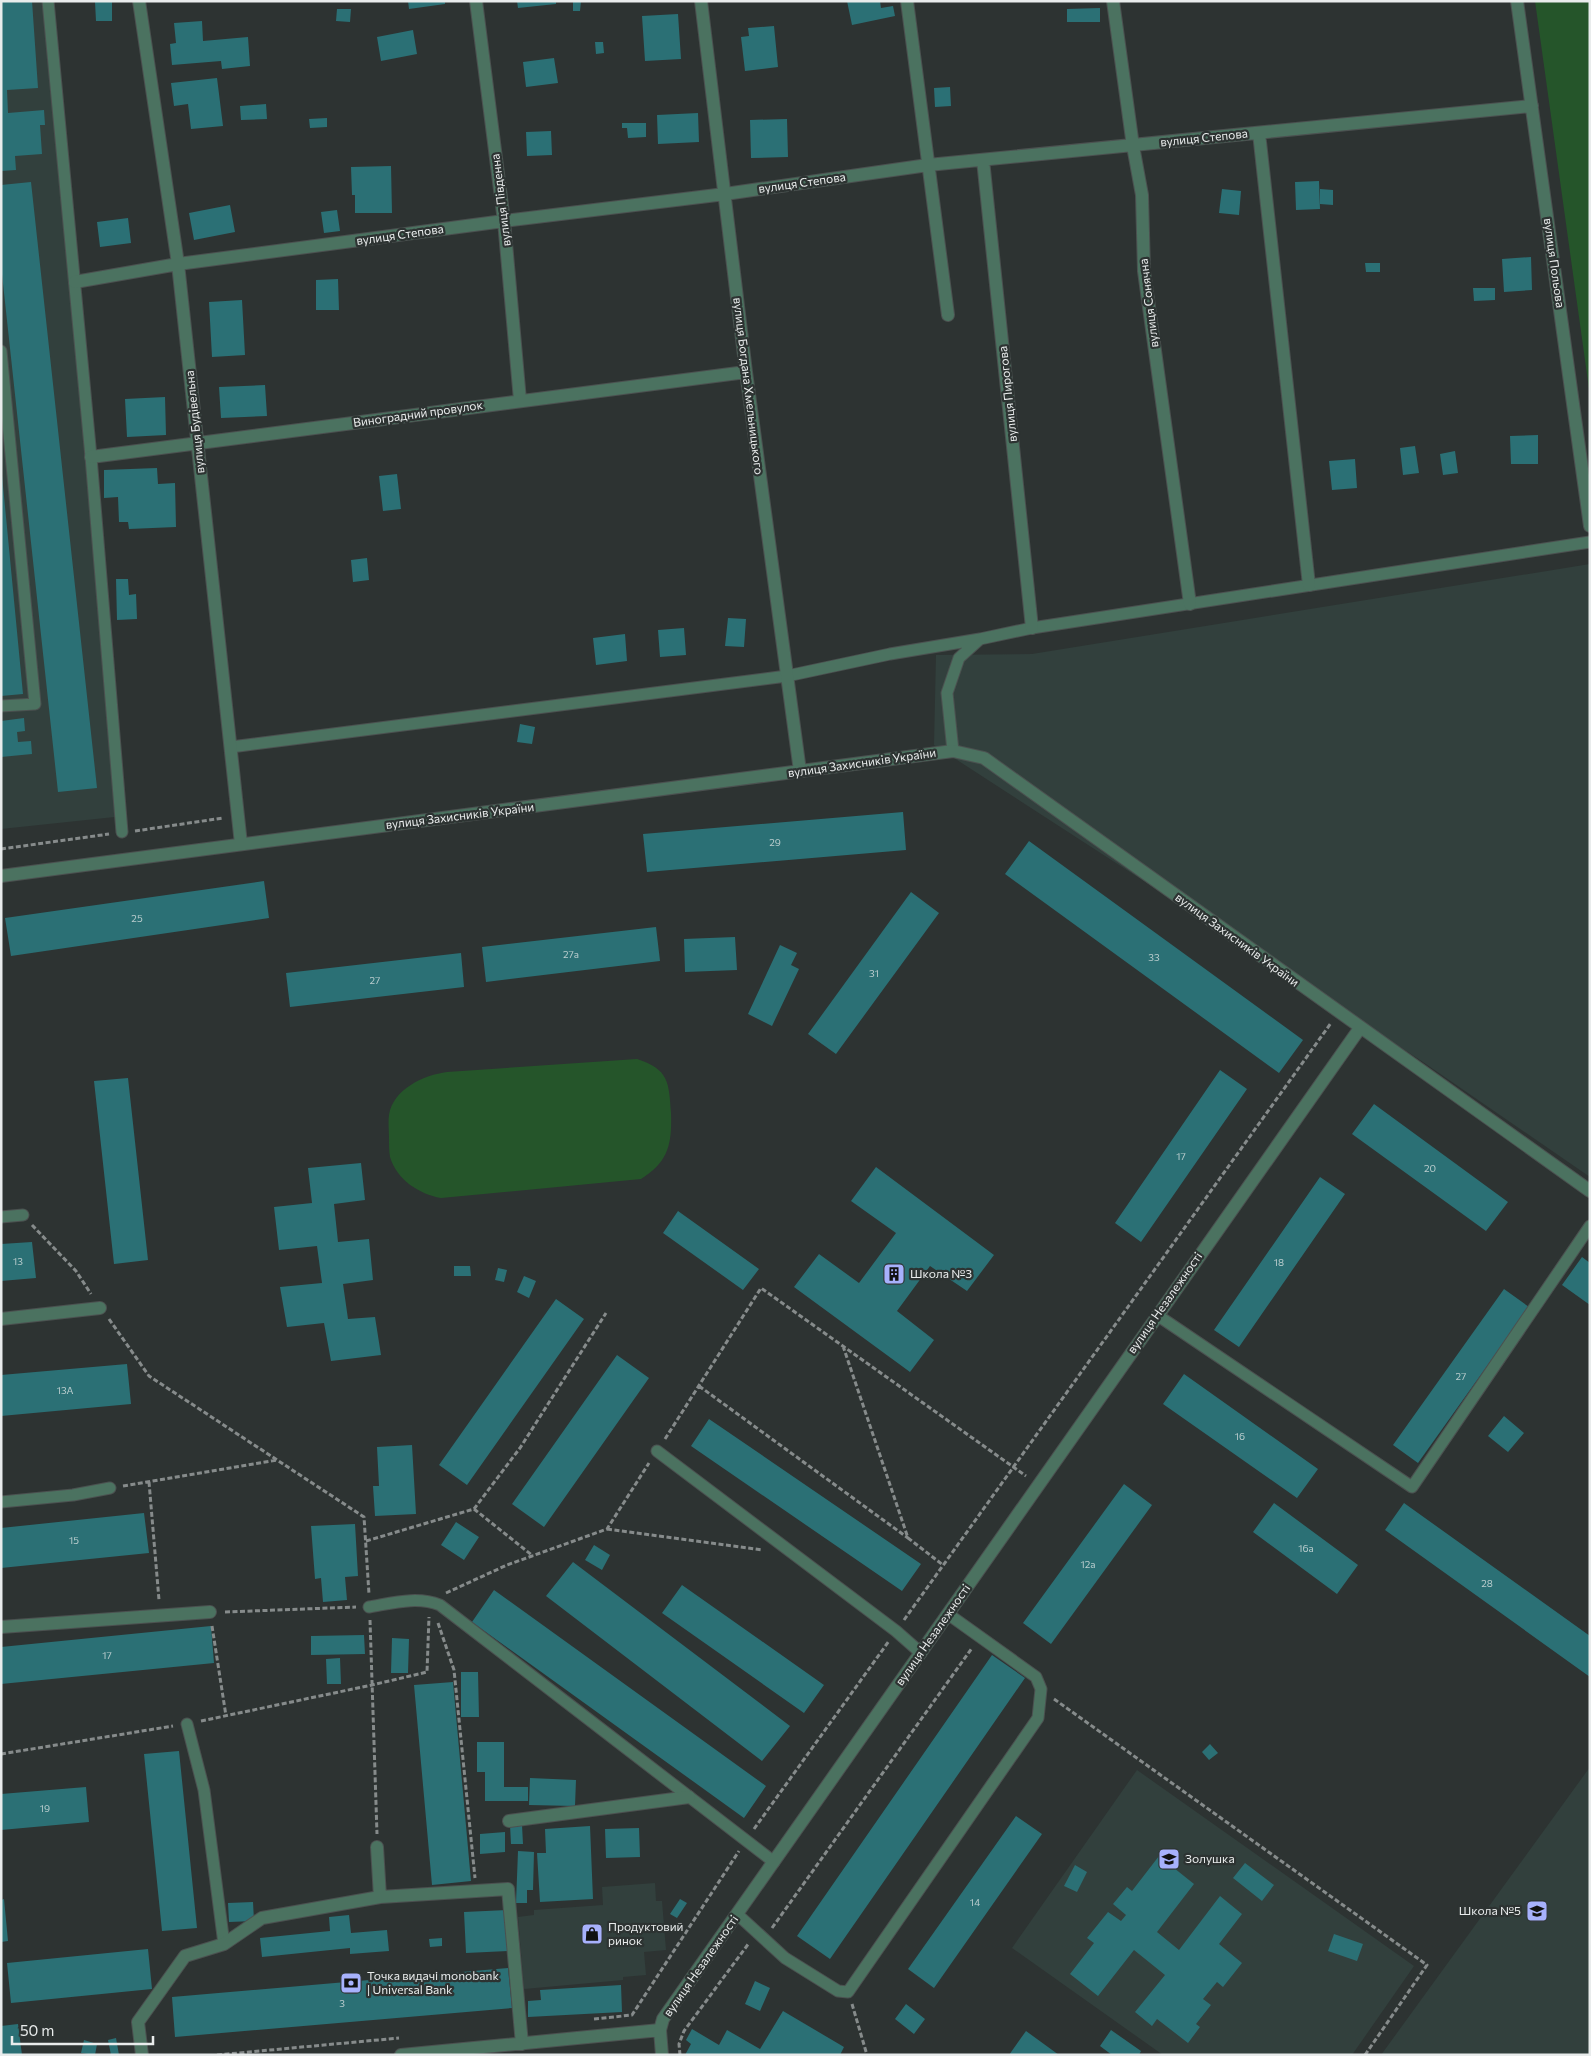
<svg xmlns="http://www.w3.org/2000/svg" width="1591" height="2056" font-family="Commissioner,sans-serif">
	<rect width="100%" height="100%" fill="#2d3332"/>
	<path fill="#32403d" d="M1,1H46L124,816L1,829Z
		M1590,564V1177L1420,1060L934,745L936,655L1032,654Z
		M1590,1767V2055H1381Z
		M1137,1770L1414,1966L1352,2055H1163L1012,1948Z
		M655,1883L656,1901H662L666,1950L644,1952L646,1975L623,1977V1980L524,1989L518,1917L534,1915V1910L603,1905L602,1887Z"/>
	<path fill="#25552a" d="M1535,1H1590V396Z
		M637,1059C669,1069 669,1083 671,1113C672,1143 669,1162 641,1179L441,1198C419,1194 397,1180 390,1157C389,1151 389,1144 389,1138C389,1131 388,1122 389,1115C393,1089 424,1075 447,1072Z"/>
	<path fill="#2b7075" d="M1,1H32L38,88L7,90L8,113L44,110L45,125H40L42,154L15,156L16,170L1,171Z
		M408,1H445V4L409,9Z
		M517,1H556V4L518,8Z
		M573,1H581L580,11H573Z
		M847,1H880L881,8L893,6L895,16L852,25Z
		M95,2H112V21H96Z
		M1100,8V22H1067V9Z
		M337,9H351L350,22L336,21Z
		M678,14L681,59L645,61L642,16Z
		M202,21L203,41L248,37L250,66L222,69L221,61L172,65L170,44L176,43L174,23Z
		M774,26L778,67L745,71L741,37L749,36L748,28Z
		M413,30L417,54L381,61L377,37Z
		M595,42H603L604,53L596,54Z
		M554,58L558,83L526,87L523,62Z
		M217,78L223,126L191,129L188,104L174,106L171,83Z
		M950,87L951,106L935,107L934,88Z
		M266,104L267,119L241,120L240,106Z
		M698,113L699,142L658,144L657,115Z
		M327,118V127L310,128L309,119Z
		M787,119L788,157L751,158L750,120Z
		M622,123H646V137L628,138L627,128H622Z
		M551,131L552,155L527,156L526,132Z
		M391,166L392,213H355V195H352L351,167Z
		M1319,181L1320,209L1296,210L1295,182Z
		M31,182L97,788L58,792L1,265V185Z
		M1222,189L1241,191L1239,215L1219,213Z
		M1320,189L1333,190V205L1320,204Z
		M230,205L235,232L194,240L189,213Z
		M337,210L340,231L324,233L321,212Z
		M128,218L131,243L100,247L97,222Z
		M1531,257L1532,290L1504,292L1502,259Z
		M1365,263H1380V272H1366Z
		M338,279L339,310H316V280Z
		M1473,288H1495V300L1474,301Z
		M242,300L245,355L212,357L209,302Z
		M265,385L267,416L221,418L219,387Z
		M165,397L166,435L127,437L125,399Z
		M1538,435V464H1511L1510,436Z
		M1415,446L1419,473L1403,475L1400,448Z
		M1455,451L1458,473L1443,475L1440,454Z
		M1355,459L1357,488L1332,490L1329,461Z
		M1,465L23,694L1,696Z
		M157,468L158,484L175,483L176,527L129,529L128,522H119L118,497L104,498V470Z
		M397,474L401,509L383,511L379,476Z
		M367,558L369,580L353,582L351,560Z
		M116,579H128L129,595L136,594L137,619L117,620Z
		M728,618L746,619L744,647L725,646Z
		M684,628L686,655L660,657L658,630Z
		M625,634L627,661L596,665L593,638Z
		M24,718L25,731L17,732L18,742L31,741L32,754L1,757V721Z
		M520,724L535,727L532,744L517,742Z
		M903,812L906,850L647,872L643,834Z
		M1029,841L1303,1040L1279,1073L1005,874Z
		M264,881L269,918L11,956L5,918Z
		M911,892L939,913L836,1054L808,1034Z
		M656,927L660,961L486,982L482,947Z
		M735,937L737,970L685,972L684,939Z
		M780,945L797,953L791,965L799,969L772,1026L748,1014Z
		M461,953L464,987L290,1007L286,973Z
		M1220,1070L1247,1089L1141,1242L1115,1223Z
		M128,1078L148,1260L114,1264L94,1081Z
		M1374,1104L1508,1202L1486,1231L1352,1134Z
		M361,1163L365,1200L334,1204L338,1242L369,1239L373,1280L343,1284L348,1319L375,1317L381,1355L331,1361L324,1323L287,1327L280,1287L322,1283L317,1246L279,1250L274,1207L312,1203L308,1168Z
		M876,1167L994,1255L967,1291L930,1266L897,1311L934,1340L910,1372L794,1287L819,1254L859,1283L896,1233L851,1201Z
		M1320,1177L1345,1194L1239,1347L1214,1330Z
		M678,1211L759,1269L743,1290L663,1233Z
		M32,1242L36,1278L1,1281V1244Z
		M1582,1257L1590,1263V1305L1562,1285Z
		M454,1266H470L471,1276H454Z
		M498,1268L507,1270L504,1282L495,1280Z
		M524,1276L536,1281L529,1298L517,1292Z
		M1504,1289L1529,1307L1418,1463L1393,1445Z
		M556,1299L584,1319L467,1485L439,1465Z
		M617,1355L649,1378L544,1527L512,1504Z
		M127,1364L131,1404L1,1416V1375Z
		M1184,1374L1318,1469L1297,1498L1163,1404Z
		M1504,1416L1524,1433L1508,1452L1488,1436Z
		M709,1419L921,1564L902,1591L691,1446Z
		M412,1445L416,1514L375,1516L373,1486H379L377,1447Z
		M1124,1484L1152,1505L1051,1644L1023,1623Z
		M1274,1503L1358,1565L1337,1594L1253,1532Z
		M1404,1503L1590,1636V1677L1385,1530Z
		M144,1513L149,1553L1,1568V1528Z
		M456,1522L479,1537L464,1560L441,1545Z
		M355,1524L358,1576L345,1577L347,1600L323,1602L321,1578L315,1579L311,1526Z
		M594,1545L610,1555L602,1570L585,1560Z
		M573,1562L790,1726L762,1761L546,1596Z
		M682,1585L824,1685L804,1713L662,1613Z
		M494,1590L766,1786L744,1818L472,1622Z
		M211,1626L214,1663L1,1684V1647Z
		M364,1635L365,1654L311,1655V1636Z
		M392,1638L409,1639L408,1673H391Z
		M992,1655L1025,1678L830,1959L797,1936Z
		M340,1658L341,1684H327L326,1659Z
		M461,1672H478L479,1717H461Z
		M453,1682L471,1881L432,1885L414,1685Z
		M477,1742H504V1787H528V1801H485V1772H477Z
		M1210,1744L1218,1753L1209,1760L1202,1752Z
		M179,1751L197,1928L162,1931L144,1754Z
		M530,1778L576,1780L575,1806L529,1805Z
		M86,1787L89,1822L1,1830V1794Z
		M1016,1816L1042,1834L934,1988L908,1969Z
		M510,1825H522L523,1844H511Z
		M590,1826L593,1899L540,1902L537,1853H546L545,1829Z
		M639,1828L640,1857L606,1858L605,1829Z
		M505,1832V1852L480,1854V1834Z
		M518,1851L534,1852L533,1890H527V1903H516Z
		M1159,1856L1194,1884L1157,1932L1179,1950L1220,1896L1242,1914L1219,1944L1242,1963L1223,1987L1217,1982L1203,1999L1211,2005L1196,2024L1200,2027L1188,2043L1157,2019L1152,2026L1135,2012L1165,1975L1134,1950L1098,1996L1070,1974L1094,1943L1087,1938L1108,1912L1121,1921L1126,1915L1113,1904L1127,1887L1132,1891Z
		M1245,1863L1274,1885L1262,1901L1233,1878Z
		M1075,1865L1087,1872L1077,1892L1064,1886Z
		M4,1899L8,1941L1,1942V1900Z
		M680,1899L687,1903L677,1918L670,1914Z
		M253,1902L254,1921L229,1922L228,1903Z
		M507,1910L508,1951L466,1953L464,1912Z
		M349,1915L351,1933L387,1930L389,1951L350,1954V1948L262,1957L260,1938L330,1931L329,1917Z
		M1334,1934L1363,1944L1357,1961L1328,1951Z
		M442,1938V1946L430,1947L429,1939Z
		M148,1949L152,1989L11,2003L7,1963Z
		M508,1968L512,2008L175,2037L172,1997Z
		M755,1981L770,1988L760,2011L745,2004Z
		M621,1985L622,2012L528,2017V2001L541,2000L540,1990Z
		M906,2004L925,2019L914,2034L895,2019Z
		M783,2011L844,2047L840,2055H685L691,2044L686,2040L692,2029L719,2045L727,2030L760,2049Z
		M18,2024L22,2055H1V2026Z
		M1111,2030L1141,2051L1139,2055H1112L1100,2046Z
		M1026,2031L1059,2055H1009Z
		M116,2038L119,2055H111L108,2040Z
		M84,2040L97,2044L95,2055L81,2053Z"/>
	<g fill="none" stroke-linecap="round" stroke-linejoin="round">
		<g stroke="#4b5150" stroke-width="13">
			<path id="service" d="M48,1L91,457L122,832
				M1,351L35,704L1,706
				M231,747L787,676L890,654L980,639
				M953,751L947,693L959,658L980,639L1032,628L1590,542
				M1,1217L23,1215
				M1157,1315L1412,1487L1590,1226
				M657,1451L896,1631L921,1653
				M1,1502L73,1495L110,1488
				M369,1607C393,1603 417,1596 440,1605L774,1862
				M187,1724L204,1790L224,1944
				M737,1914L785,1958L838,1991L848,1992L1038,1718L1041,1689L1036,1677L948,1614"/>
		</g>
		<g stroke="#4b5150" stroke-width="14">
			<path id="minor" d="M139,1L178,264L241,844
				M476,1L504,221L520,400
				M701,1L746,372L800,771
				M907,1L948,315
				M1113,1L1133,146L1142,195L1144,271L1190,604
				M1517,1L1590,526
				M1259,133L1309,585
				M983,160L1032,628
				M75,282L178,264L504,221L725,194L928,165L1532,106
				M91,457L746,372
				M1,876L953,751L984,758L1590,1191
				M1,1319L100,1308
				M1,1627L210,1612
				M509,1821L689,1797
				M380,1897L508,1889L522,2044
				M660,2030L662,2055
				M142,2055L138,2022L185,1956L224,1944L262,1918L380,1897L377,1847
				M401,2055L660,2030L663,2019L1360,1028"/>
		</g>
		<path stroke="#868b8b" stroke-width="3" stroke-dasharray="5 2.5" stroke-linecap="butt" d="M135,831L223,818
			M1,849L109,834
			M32,1225L76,1271L91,1294
			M109,1319L149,1376L364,1517L369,1594
			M843,1346L908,1538L943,1565
			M699,1386L908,1538
			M665,1439L761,1288L1026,1476
			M149,1482L159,1600
			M123,1486L277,1460
			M474,1509L533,1556
			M607,1529L763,1550
			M366,1541L474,1509L520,1448L606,1313
			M446,1593L507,1565L607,1529L649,1463
			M225,1612L356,1607
			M370,1620L377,1834
			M904,1620L1331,1023
			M438,1623L454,1670L475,1878
			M212,1626L226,1716
			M1054,1699L1427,1965L1365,2055
			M201,1721L372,1685L427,1672L429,1617
			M1,1754L173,1726
			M754,1829L889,1641
			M772,1928L972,1648
			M852,2004L867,2055
			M594,2019L632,2015L739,1851
			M217,2055L399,2038
			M680,2055L679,2044L684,2031L749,1943"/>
		<use href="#service" stroke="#4b7260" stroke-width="11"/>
		<use href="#minor" stroke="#4b7260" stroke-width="12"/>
	</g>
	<defs>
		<g id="building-square" transform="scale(1.125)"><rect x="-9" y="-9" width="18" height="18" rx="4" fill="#a7b1fc" stroke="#2d3332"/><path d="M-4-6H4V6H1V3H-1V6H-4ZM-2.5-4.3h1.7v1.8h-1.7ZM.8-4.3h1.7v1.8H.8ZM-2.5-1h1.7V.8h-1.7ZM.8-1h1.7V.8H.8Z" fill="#111"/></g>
		<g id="school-square" transform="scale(1.125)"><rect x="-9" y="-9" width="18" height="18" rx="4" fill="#a7b1fc" stroke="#2d3332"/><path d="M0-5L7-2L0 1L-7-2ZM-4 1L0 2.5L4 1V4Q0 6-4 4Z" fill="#111"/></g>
		<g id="shop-square" transform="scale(1.125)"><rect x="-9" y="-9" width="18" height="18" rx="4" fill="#a7b1fc" stroke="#2d3332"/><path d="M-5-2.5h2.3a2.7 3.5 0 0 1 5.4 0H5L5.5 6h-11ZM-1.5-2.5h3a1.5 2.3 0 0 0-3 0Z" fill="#111"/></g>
		<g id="bank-square" transform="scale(1.125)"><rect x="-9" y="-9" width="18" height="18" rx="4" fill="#a7b1fc" stroke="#2d3332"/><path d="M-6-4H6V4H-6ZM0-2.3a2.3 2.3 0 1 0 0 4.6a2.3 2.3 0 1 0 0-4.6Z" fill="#111"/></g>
	</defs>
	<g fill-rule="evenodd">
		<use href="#building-square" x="894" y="1274"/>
		<use href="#school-square" x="1169" y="1859"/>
		<use href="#school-square" x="1537" y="1911"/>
		<use href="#shop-square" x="592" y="1934"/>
		<use href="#bank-square" x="351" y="1983"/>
	</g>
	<g text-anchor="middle" stroke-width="4.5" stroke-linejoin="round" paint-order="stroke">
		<g font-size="10" fill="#bacdce">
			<text x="775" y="846">29</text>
			<text x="137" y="922">25</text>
			<text x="571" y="958">27а</text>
			<text x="1154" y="961">33</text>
			<text x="874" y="977">31</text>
			<text x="375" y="984">27</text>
			<text x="1181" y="1160">17</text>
			<text x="1430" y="1172">20</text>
			<text x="18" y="1265">13</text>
			<text x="1279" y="1266">18</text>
			<text x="1461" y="1380">27</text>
			<text x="65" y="1394">13А</text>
			<text x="1240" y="1440">16</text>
			<text x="74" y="1544">15</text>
			<text x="1306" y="1552">16а</text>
			<text x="1088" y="1568">12а</text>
			<text x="1487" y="1587">28</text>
			<text x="107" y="1659">17</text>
			<text x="45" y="1812">19</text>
			<text x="975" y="1906">14</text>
			<text x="342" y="2007">3</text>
		</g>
		<g font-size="12" fill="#e9ecec" stroke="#2d3332">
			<text transform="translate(1204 138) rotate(-6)" y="4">вулиця Степова</text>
			<text transform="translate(802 183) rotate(-8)" y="4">вулиця Степова</text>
			<text transform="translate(501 200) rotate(-97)" y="4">вулиця Південна</text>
			<text transform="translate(400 235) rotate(-8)" y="4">вулиця Степова</text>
			<text transform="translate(1554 263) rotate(82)" y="4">вулиця Польова</text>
			<text transform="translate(1149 303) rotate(-97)" y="4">вулиця Сонячна</text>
			<text transform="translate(748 386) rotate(83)" y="4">вулиця Богдана Хмельницького</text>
			<text transform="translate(1008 394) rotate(-96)" y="4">вулиця Пирогова</text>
			<text transform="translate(418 414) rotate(-8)" y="4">Виноградний провулок</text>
			<text transform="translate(195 422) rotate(-96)" y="4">вулиця Будівельна</text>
			<text transform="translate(862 763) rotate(-8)" y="4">вулиця Захисників України</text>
			<text transform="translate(460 816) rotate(-7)" y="4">вулиця Захисників України</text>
			<text transform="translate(1237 940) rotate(36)" y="4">вулиця Захисників України</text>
			<text transform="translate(1165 1303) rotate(-55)" y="4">вулиця Незалежності</text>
			<text transform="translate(933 1635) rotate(-55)" y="4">вулиця Незалежності</text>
			<text transform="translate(701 1966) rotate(-55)" y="4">вулиця Незалежності</text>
		</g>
		<g font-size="12" fill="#e9ecec" stroke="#2d3332" text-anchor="start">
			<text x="910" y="1278">Школа №3</text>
			<text x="1185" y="1863">Золушка</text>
			<text x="1521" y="1915" text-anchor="end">Школа №5</text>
			<text x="608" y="1931">Продуктовий<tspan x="608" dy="14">ринок</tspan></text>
			<text x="367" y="1980">Точка видачі monobank<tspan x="367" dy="14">| Universal Bank</tspan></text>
		</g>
	</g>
	<rect width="1591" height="2056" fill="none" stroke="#e9ecec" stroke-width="5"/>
	<path d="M12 2036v8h141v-8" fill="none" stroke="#e9ecec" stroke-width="2.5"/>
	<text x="20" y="2036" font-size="15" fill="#e9ecec" stroke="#2d3332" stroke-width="4" paint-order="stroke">50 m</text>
</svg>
